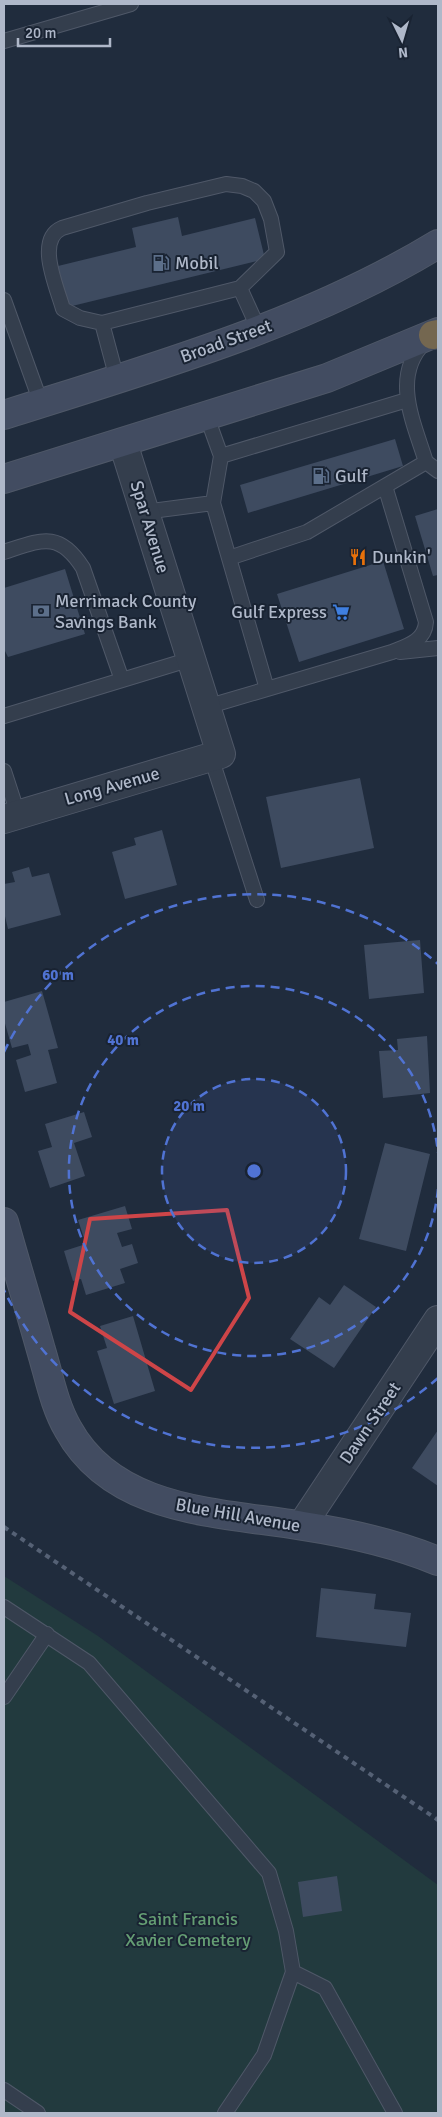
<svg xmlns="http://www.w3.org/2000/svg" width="442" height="2117" font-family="Signika,sans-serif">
	<rect width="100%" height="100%" fill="#202c3d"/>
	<path fill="#223a3e" d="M4,1576L98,1636L438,1885V2113H4Z"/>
	<path fill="#3e4b60" d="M178,217L182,236L255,218L265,259L68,307L58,266L136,247L132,228Z
		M395,439L403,466L248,513L240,485Z
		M438,509V575L433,576L415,516Z
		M383,561L404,629L299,662L277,594Z
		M65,569L85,634L8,657L4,649V588Z
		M360,778L374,848L281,868L266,797Z
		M162,830L177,885L125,899L112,852L136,845L134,838Z
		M29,867L32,877L49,873L61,915L8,929L4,912V884L15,882L12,872Z
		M420,940L424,993L369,999L364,945Z
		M42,991L58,1048L48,1050L57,1083L25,1092L16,1060L31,1055L28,1044L12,1048L4,1020V1002Z
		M427,1036L430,1093L383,1098L379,1051L398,1050L397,1039Z
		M84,1112L92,1137L74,1143L85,1176L50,1188L38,1151L52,1147L45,1124Z
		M385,1143L430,1154L406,1251L359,1239Z
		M125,1206L132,1229L117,1233L122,1247L132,1244L138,1263L120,1269L125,1283L86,1295L81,1279L73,1281L64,1251L86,1244L78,1220Z
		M344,1285L376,1307L334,1368L290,1339L319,1297L330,1305Z
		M133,1316L155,1391L114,1404L97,1351L107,1348L100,1326Z
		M438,1430V1486L412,1468Z
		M321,1588L376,1594L374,1609L411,1613L406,1647L316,1637Z
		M337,1876L342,1911L303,1917L298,1882Z"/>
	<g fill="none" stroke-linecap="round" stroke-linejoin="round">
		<g stroke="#4f5868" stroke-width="16">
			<path id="lane" d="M4,41L131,4
				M4,300L41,403
				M102,323L80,318L63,309C57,287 35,240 62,228L147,203L226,184L242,186L254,191L264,201L271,219L277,252L240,288
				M117,379L102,323L240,288L259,330
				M207,417L221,456
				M426,462L438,471
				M144,512L213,503
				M4,552C41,540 59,530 83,568L122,680
				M229,558L307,532L426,462C414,423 391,377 424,343
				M400,652L438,648
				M267,689L392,652C407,646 425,641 426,622L385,486
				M206,707L267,689L213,503L221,456L407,400
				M4,716L191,659
				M211,757L257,900
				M4,771L18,814
				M4,1607L89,1663L269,1873L286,1931L293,1972L264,2055L225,2113
				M4,1697L47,1634
				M293,1972L325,1988L395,2113
				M4,2090L38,2113"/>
		</g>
		<g stroke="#4f5868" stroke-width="30">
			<path id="street" d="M4,819L221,754L123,443
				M302,1525L438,1320"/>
		</g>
		<g stroke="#4f5868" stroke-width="30">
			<path id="secondary" d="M4,415C151,368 305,325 438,244
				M4,479L327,378L438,332
				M4,1222C16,1265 29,1307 41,1350C49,1376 54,1405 68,1429C114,1513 219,1512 303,1526C349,1533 394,1543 438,1561"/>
		</g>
		<g stroke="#3f4858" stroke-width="30">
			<path id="highway" d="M433,335L438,334"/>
		</g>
		<use href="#lane" stroke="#343e4d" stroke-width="14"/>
		<use href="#street" stroke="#343e4d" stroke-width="28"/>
		<use href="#secondary" stroke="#424c61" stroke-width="28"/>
		<use href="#highway" stroke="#746750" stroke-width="28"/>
		<path stroke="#556175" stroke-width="4" stroke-dasharray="5 5" stroke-linecap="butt" d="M4,1527L438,1820"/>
	</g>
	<path fill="none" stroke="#ce4548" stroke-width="4" stroke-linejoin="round" d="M227,1210L249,1298L191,1390L70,1312L90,1219Z"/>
	<circle cx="254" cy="1171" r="92" fill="#5073d3" fill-opacity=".12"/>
	<g fill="none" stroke="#5073d3" stroke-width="2.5" stroke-dasharray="9 6">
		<circle cx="254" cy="1171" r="92"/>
		<path d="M438 1189A185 185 0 1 1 438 1153"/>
		<path d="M438 1378A277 277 0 0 1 4 1290M4 1052A277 277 0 0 1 438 964"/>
	</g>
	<defs>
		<g id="fuel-bare" transform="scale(1.35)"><path d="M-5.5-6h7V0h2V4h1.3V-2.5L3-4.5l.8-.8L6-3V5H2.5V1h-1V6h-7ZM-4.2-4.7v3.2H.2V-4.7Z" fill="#5c6f8a" stroke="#192332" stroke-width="2.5" paint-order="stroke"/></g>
		<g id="restaurant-bare" transform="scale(1.35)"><path d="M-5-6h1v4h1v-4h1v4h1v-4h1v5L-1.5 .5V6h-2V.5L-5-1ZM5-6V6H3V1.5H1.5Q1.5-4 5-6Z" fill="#e8710a" stroke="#192332" stroke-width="2.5" paint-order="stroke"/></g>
		<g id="bank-bare" transform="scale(1.35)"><path d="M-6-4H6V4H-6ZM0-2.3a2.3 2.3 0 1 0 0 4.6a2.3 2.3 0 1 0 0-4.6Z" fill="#5c6f8a" stroke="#192332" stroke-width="2.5" paint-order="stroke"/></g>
		<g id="supermarket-bare" transform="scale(1.35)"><path d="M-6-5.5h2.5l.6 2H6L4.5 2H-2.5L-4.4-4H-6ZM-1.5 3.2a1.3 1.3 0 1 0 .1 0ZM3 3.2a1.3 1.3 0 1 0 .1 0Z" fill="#3f7fe0" stroke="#192332" stroke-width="2.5" paint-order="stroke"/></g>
	</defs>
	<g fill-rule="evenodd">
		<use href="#fuel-bare" x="161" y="263"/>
		<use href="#fuel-bare" x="321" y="476"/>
		<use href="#restaurant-bare" x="358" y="557"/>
		<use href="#bank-bare" x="41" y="611"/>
		<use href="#supermarket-bare" x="341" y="612"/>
	</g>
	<g text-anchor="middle" stroke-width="4" stroke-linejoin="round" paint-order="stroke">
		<g font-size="18" fill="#afb8c9" stroke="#192332" text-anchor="start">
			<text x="175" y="269">Mobil</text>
			<text x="335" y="482">Gulf</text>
			<text x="372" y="563">Dunkin'</text>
			<text x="55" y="607">Merrimack County<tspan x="55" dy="21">Savings Bank</tspan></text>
			<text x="327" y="618" text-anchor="end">Gulf Express</text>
		</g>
		<g font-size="18" fill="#afb8c9" stroke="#192332">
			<text transform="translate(226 341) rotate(-20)" y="6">Broad Street</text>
			<text transform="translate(150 527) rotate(73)" y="6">Spar Avenue</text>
			<text transform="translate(112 786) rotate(-16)" y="6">Long Avenue</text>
			<text transform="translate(370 1423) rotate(-56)" y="6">Dawn Street</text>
			<text transform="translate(238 1515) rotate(10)" y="6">Blue Hill Avenue</text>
		</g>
		<g font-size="18" fill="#649d73" stroke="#192332">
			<text x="188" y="1925">Saint Francis<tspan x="188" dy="21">Xavier Cemetery</tspan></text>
		</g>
	</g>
	<circle cx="254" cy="1171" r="8" fill="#5073d3" stroke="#192332" stroke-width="2.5"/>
	<g font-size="15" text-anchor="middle" font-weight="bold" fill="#5073d3" stroke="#192332" stroke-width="4" stroke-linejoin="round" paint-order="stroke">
		<text x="58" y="980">60 m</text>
		<text x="123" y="1045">40 m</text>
		<text x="189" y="1111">20 m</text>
	</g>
	<rect width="442" height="2117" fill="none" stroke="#afb8c9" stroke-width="10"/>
	<g transform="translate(402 40) rotate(175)" stroke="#192332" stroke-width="4" paint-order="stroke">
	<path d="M0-4L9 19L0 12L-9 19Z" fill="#afb8c9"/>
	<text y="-8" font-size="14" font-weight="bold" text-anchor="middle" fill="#afb8c9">N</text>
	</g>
	<path d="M18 38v8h92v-8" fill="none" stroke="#afb8c9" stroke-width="2.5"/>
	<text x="25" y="38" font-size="15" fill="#afb8c9" stroke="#192332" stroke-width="4" paint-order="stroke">20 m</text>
</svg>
